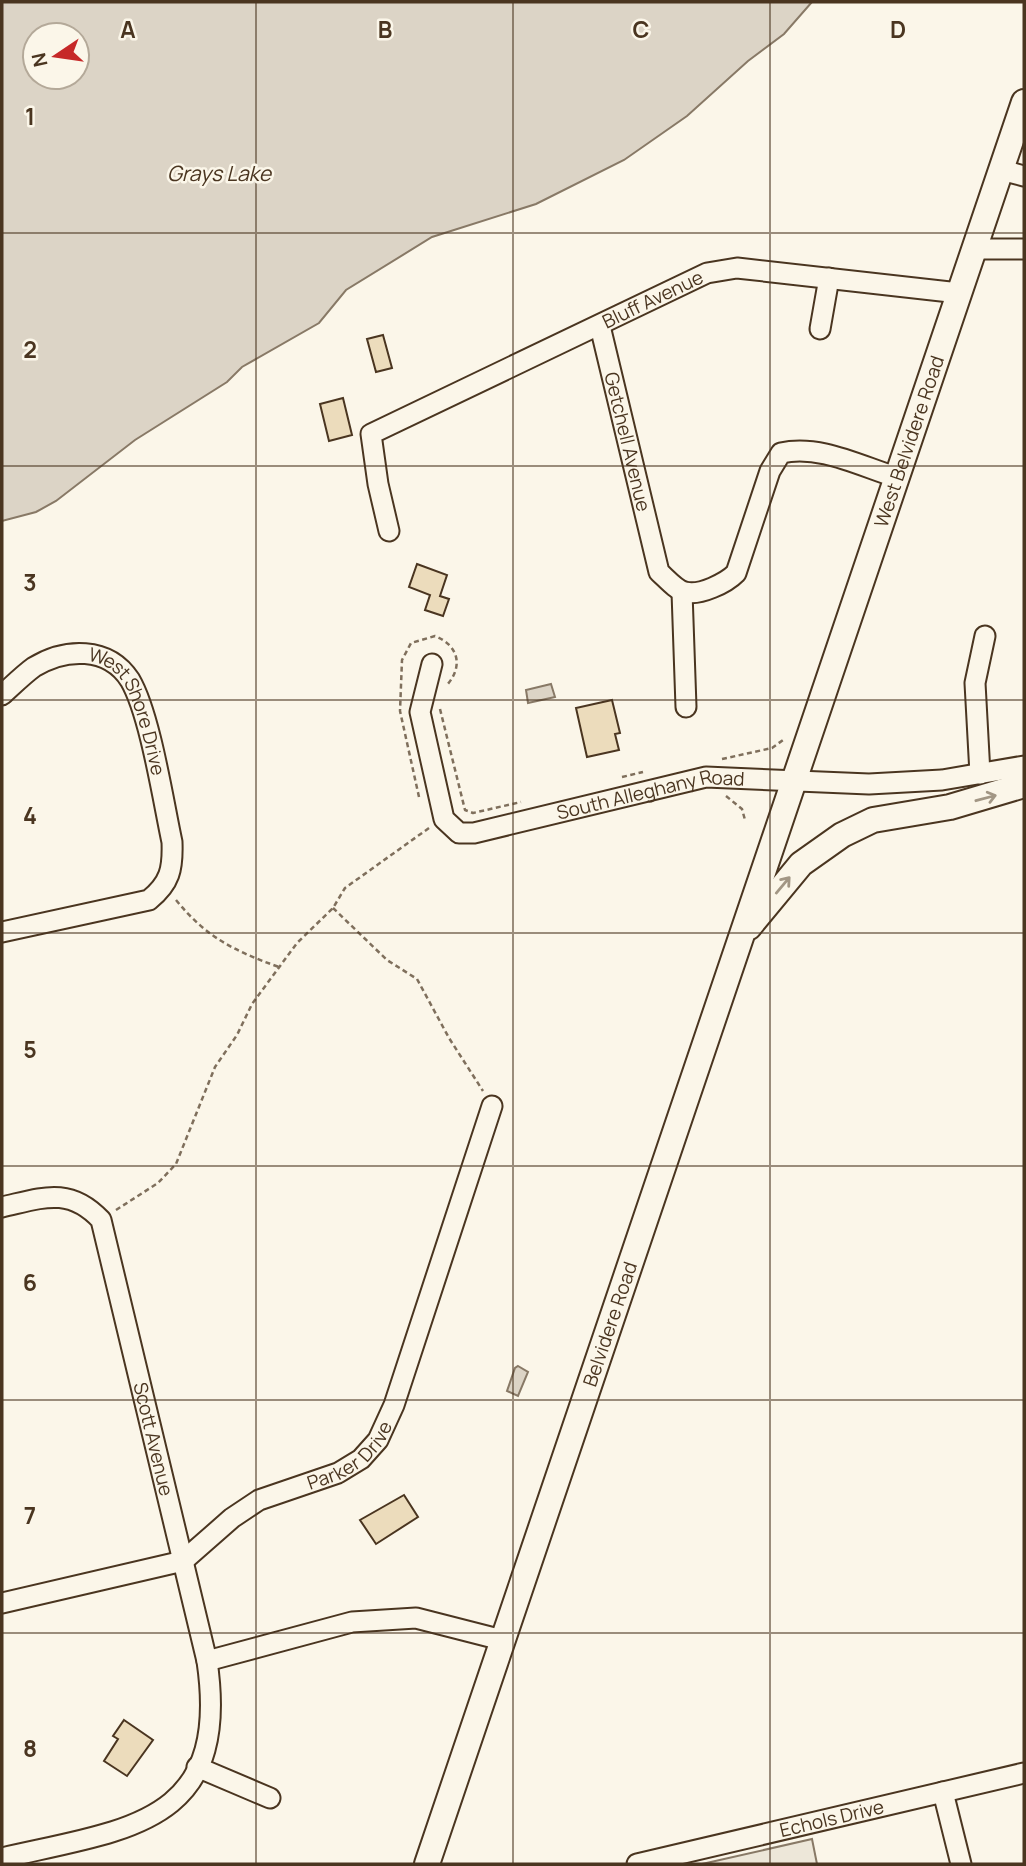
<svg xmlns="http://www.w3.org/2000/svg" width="1026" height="1866" font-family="Manrope,sans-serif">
	<rect width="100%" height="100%" fill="#fbf6e9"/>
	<path fill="#ede7d9" stroke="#887966" stroke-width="2" d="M812,1839L817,1864H702Z"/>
	<path fill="#dcd4c6" stroke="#887966" stroke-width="2" fill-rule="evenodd" d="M2,2H812L784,34L748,61L687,116L624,160L536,204L432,237L346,290L319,323L242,367L227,382L135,440L56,501L36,512L2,521ZM35,35H77V77H35Z
		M551,684L555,697L528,703L526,690Z
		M518,1366L528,1372L518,1396L507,1391L515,1368Z"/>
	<path fill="#ecdcbc" stroke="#4a3520" stroke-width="2" d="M383,335L392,368L376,372L367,339Z
		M343,398L352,435L329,441L320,404Z
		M417,564L447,575L440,596L449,599L443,616L425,610L430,595L409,587Z
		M612,700L620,733L615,734L619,750L587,757L576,708Z
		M404,1495L418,1517L376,1544L360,1520Z
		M124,1720L153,1740L127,1776L104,1761L118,1739L113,1736Z"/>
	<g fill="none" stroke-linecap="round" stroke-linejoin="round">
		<g stroke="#4a3520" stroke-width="23">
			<g id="minor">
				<path d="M1001,170L1024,176"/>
				<path d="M974,249H1024"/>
				<path id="s1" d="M600,326L659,572C666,578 676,590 685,592C700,596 726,583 736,573L770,471L781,453C819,444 860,466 896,477"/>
				<path d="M820,329L829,278"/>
				<path id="s2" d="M389,531L378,484L371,434L707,273L737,268L959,293"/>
				<path d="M682,592L686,707"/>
				<path id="s3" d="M432,664L420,712L444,819L459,833H474L706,777L869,784L942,780L1024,766"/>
				<path id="s4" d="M2,695C12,686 23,675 34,667C65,648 108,646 130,680C150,714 163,800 172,842C173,869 170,883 149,900L2,932"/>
				<path d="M980,774L975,683L985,636"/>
				<path id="s5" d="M2,1207C42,1198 69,1186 101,1220L207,1661C231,1825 128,1829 2,1858"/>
				<path id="s6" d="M2,1603L183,1561L232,1518L259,1500L338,1473L361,1459L378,1440L394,1405L492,1106"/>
				<path d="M207,1661L352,1622L416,1618L502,1640"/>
				<path d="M197,1767L270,1798"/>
				<path d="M943,1792L961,1864"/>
				<path id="s7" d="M637,1864L1024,1773"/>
			</g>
		</g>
		<g stroke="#4a3520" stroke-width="28">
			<g id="major">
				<path d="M749,927L801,864L842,835L873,820L950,807L1024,785"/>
				<path id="s8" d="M427,1864L1024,102"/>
			</g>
		</g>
		<path stroke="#7f6f5c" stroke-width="2.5" stroke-dasharray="5 3.5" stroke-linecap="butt" d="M440,709L465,810L473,813L521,802
			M722,759L772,748L783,740
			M622,777L643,772
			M726,796L742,809L745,820
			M419,797L400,711L402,660L411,643L435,636C460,646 463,668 446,686
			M176,900C206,937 234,951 279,967
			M333,908L387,960L417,979L449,1038L483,1091
			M116,1210L158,1183L176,1164L215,1067L237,1035L252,1004L297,943L333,908L345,888L429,828"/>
		<use href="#minor" stroke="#fbf6e9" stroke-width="19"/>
		<use href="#major" stroke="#fbf6e9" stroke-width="24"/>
	</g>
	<defs><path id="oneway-shaft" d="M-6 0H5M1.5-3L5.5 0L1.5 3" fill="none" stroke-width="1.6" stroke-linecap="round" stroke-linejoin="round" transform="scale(1.75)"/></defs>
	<g stroke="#a29684">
		<use href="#oneway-shaft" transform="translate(986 798) rotate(-15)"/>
		<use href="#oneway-shaft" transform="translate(783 885) rotate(-50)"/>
	</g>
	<path fill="none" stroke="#4a3520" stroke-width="2" stroke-opacity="0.55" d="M256,2V1864M513,2V1864M770,2V1864M2,233H1024M2,466H1024M2,700H1024M2,933H1024M2,1166H1024M2,1400H1024M2,1633H1024"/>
	<g text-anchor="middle" stroke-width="5" stroke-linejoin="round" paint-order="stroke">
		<g font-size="19" fill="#4a3520" stroke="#fbf6e9">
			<text dy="7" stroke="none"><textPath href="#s2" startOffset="411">Bluff Avenue</textPath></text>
			<text dy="7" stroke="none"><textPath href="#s1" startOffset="119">Getchell Avenue</textPath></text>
			<text dy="7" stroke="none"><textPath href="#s8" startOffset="1502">West Belvidere Road</textPath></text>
			<text dy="7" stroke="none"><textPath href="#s4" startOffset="175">West Shore Drive</textPath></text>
			<text dy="7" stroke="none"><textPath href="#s3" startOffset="376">South Alleghany Road</textPath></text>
			<text dy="7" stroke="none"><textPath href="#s8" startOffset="570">Belvidere Road</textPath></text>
			<text dy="7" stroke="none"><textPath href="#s5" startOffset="332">Scott Avenue</textPath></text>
			<text dy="7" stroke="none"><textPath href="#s6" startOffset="387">Parker Drive</textPath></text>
			<text dy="7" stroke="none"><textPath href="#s7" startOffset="200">Echols Drive</textPath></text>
		</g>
		<g font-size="21" font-style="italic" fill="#4a3520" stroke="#fbf6e9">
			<text x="219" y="181">Grays Lake</text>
		</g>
	</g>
	<g font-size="23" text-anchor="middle" font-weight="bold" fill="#4a3520" stroke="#fbf6e9" stroke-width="5" stroke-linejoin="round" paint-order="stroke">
		<text x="128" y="38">A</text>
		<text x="385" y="38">B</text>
		<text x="641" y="38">C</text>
		<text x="898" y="38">D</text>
		<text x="30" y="125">1</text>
		<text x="30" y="358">2</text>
		<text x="30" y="591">3</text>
		<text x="30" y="824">4</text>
		<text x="30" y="1058">5</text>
		<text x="30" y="1291">6</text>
		<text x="30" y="1524">7</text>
		<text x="30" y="1757">8</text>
	</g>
	<rect width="1026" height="1866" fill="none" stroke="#4a3520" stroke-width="7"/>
	<g transform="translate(56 56) rotate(257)"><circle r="33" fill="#fbf6e9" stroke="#b4a999" stroke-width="2"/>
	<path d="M0-5L12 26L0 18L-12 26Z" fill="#c62828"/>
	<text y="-10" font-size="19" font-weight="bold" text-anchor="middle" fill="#4a3520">N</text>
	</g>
</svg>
